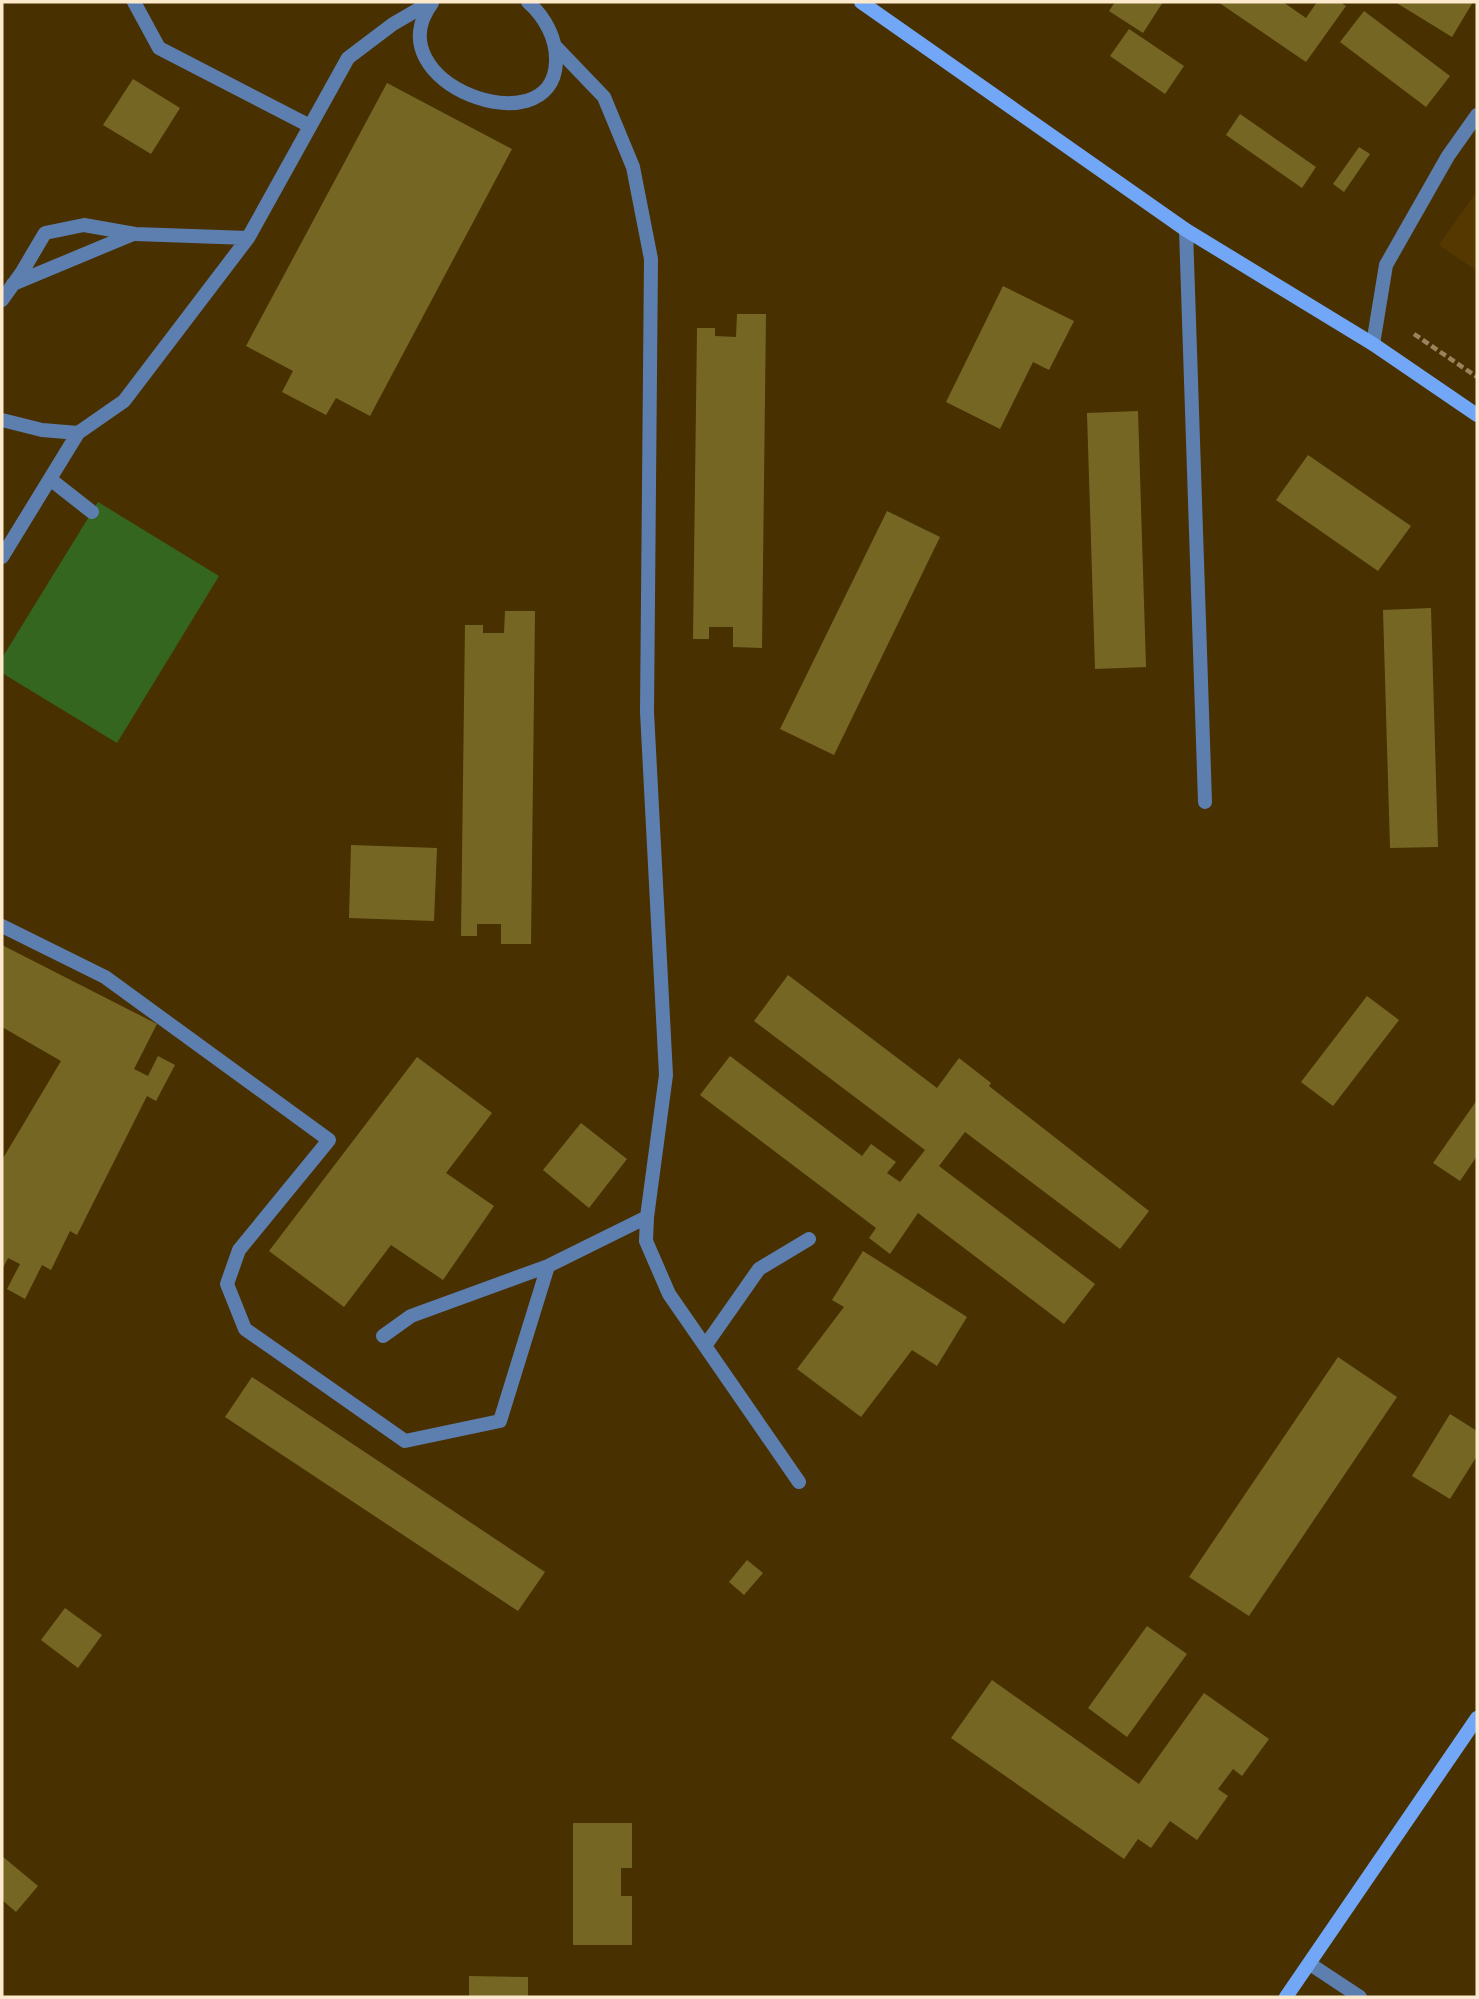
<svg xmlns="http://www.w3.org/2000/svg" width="1479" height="1999" font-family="Arial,sans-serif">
	<rect width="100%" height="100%" fill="#493000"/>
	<path fill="#553800" d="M1477,191V271L1439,245Z"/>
	<path fill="#34661f" d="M98,502L219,576L117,743L2,673V658Z"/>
	<path fill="#756723" d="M1115,2H1163L1143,33L1109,11Z
		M1218,2H1283L1306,18L1317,2H1340L1346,6L1306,62Z
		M1395,2H1473L1452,37Z
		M1364,11L1450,76L1426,107L1340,42Z
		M1129,29L1184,66L1165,94L1110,56Z
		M133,79L180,108L151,154L103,125Z
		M387,83L512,149L370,416L336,398L326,415L282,392L293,371L246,346Z
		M1240,114L1316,167L1302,188L1226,135Z
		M1359,147L1370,154L1344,192L1333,184Z
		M1003,286L1074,321L1049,370L1033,362L1000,429L946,402Z
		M737,314H766L762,648L733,647V627H709V639H693L697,328H715V336L736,337Z
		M1138,411L1146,667L1095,669L1087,413Z
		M1308,455L1411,526L1378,571L1276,500Z
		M887,511L940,537L834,755L780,729Z
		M1431,608L1438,847L1390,848L1383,610Z
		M505,611H535L531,944H501V924H477V936H461L465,625H483V633H504Z
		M351,845L437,848L434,921L349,918Z
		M2,945L157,1024L134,1069L148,1076L158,1056L175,1065L156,1101L147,1096L77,1235L70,1231L51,1270L42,1265L25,1299L7,1289L20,1264L8,1258L2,1270V1160L61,1061L2,1027Z
		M788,975L937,1088L959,1058L991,1083L989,1086L1149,1211L1120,1249L965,1132L939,1166L1095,1284L1064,1324L918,1213L890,1254L869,1238L876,1228L700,1095L730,1056L862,1156L871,1144L896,1162L887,1173L900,1182L925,1150L754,1021Z
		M1367,996L1399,1020L1333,1106L1301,1082Z
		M417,1057L492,1113L446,1173L494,1206L443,1280L391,1245L344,1307L269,1251Z
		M1477,1100V1156L1460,1181L1433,1163Z
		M581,1123L627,1159L589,1208L543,1170Z
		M863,1251L967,1317L937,1366L912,1350L861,1417L797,1369L844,1307L832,1300Z
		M1338,1357L1397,1397L1249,1616L1189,1577Z
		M252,1377L545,1572L518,1611L225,1417Z
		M1450,1414L1477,1431V1456L1450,1499L1412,1476Z
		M747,1560L763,1573L744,1595L729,1582Z
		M65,1608L102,1635L78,1668L41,1640Z
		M1147,1626L1187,1654L1127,1737L1088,1708Z
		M992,1680L1139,1784L1204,1693L1269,1739L1242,1776L1233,1769L1218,1789L1228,1796L1197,1840L1170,1821L1151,1848L1138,1839L1124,1859L951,1738Z
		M573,1823H632V1868H621V1896H632V1945H573Z
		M2,1856L38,1886L16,1912L2,1900Z
		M469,1976L528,1977V1997H469Z"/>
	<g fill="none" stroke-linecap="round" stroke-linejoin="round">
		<path stroke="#9b845d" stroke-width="4.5" stroke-dasharray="7 3.5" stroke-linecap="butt" d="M1414,334L1477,377"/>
		<path stroke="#5d7fb0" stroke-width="14" d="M134,2L159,48L310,126
			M432,3C372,83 553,149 556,62C557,39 545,17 528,2
			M1186,230L1205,802
			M13,284L133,234
			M2,300L22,272L45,233L84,225L135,234L248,238
			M1373,344L1386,265L1448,156L1477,115
			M2,420L42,430L78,433
			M50,479L92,512
			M2,557L78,433L124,401L248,238L348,58L393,24L431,2
			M2,926L105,977L329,1140L239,1250L227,1284L245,1329L405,1441L500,1421L548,1266L647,1217L666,1075L647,712L651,259L633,167L604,97L557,48
			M647,1217L646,1241L669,1294L799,1482
			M383,1336L411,1316L548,1266
			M705,1346L759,1269L809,1239
			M1310,1964L1360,1997"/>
		<path stroke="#71a7f6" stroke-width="14" d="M861,2L1186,230L1373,344L1477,415
			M1286,1997L1477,1718"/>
	</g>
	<rect width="1479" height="1999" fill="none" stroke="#fde9cc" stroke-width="7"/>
</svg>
